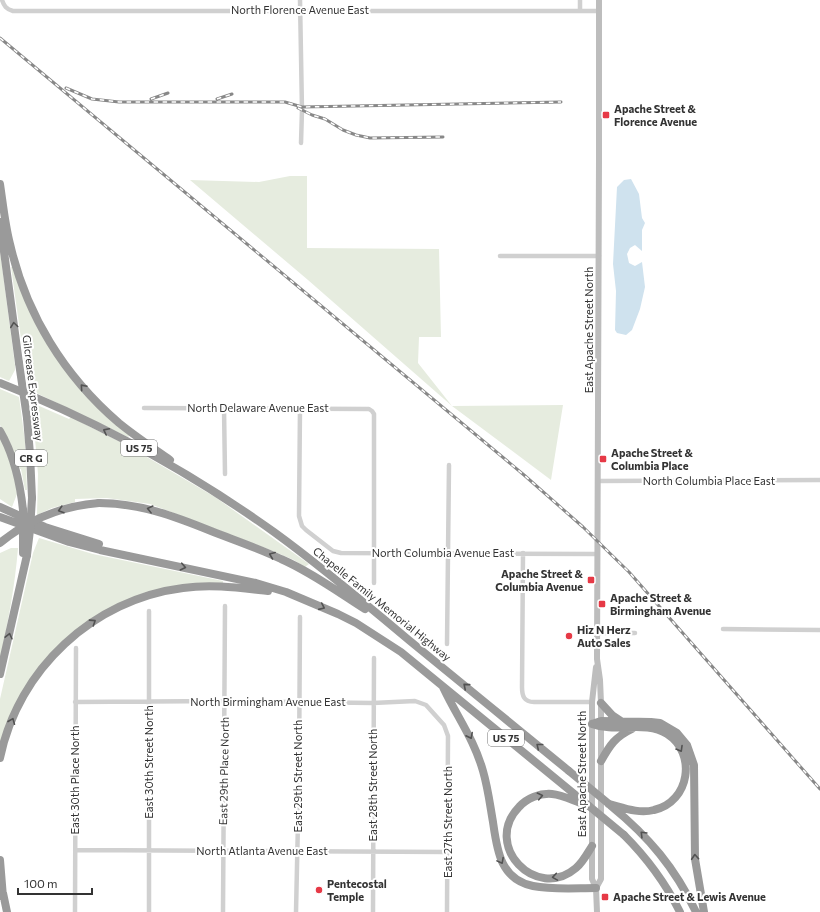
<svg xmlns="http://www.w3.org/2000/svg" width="820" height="912" font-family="Commissioner,sans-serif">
	<rect width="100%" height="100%" fill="#fff"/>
	<path fill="#e6ecdf" d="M290,176H307V248L439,249L441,337H419L418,363L452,406L563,405L551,480L452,406L308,280L190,180L259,182Z
		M0,251L15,365V370L9,381L0,377Z
		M11,267H14L46,343L130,435L128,437L28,389Z
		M0,389L19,397L25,441L27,490H25L21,469H20L9,440L0,425Z
		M37,405L69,419L71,417L128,446L215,497L309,564L305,567L294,560L268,549L150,504L107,498L75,499V502L52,508L37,515L38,474L33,415Z
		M0,436L14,471L17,494L12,507L0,499Z
		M39,538L93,554L223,581V583L130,599L49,656L0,747V699L33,553Z
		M11,548H18C15,585 8,623 0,659V553Z"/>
	<path fill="#cfe2ee" d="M631,179L639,194L642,218L645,223L642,230V251L635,245L630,248L627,254L629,263L635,266L642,262L645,287L640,309L632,330L626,335L617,333L615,330L616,291L613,264L617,187L624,180Z"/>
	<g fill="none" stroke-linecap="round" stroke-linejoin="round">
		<path stroke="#d0d0d0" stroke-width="4.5" d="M2,0C4,6 6,9 13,11H599
			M300,0L302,110L301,143
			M580,11V0
			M500,256H599
			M144,408L369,409L372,411L374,414V583
			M224,408L225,474
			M300,408L299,516L302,526L306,530L333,551L341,553L597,554
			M598,481L820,480
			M523,553L522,687C522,696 524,702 534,702H592
			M723,629L820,630
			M597,633H635
			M447,644L449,465
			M75,702L225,701L373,703L415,701L426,705L444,725L448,736L447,912
			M76,850L447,852
			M75,912L76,648
			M149,912V611
			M223,912L225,606
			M296,912L299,775L300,617
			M373,912L374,658"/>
		<path stroke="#bdbdbd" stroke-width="6" d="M596,667L592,702V879L596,888
			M597,912L596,888L601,879V703L600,680L597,659L599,160V0"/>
		<path stroke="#9a9a9a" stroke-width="8" d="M0,184C3,204 5,225 10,244C26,314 64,376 119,423C135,436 153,448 170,460
			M0,222L19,363
			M0,383C97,421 190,472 274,532C321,566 366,604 410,641C463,684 516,728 569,771
			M27,418L30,454L32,498
			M0,431C14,455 20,482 23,510
			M99,503C139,503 174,516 211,531C234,540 258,548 281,559C311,572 338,592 365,609
			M0,507L45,527L99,544
			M0,517L69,542L100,550L256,583L286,592L338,614L356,623L401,652L589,806
			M0,674L27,555
			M443,687C457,717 474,739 483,771C488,788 490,805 493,822C497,850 500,879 533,886C553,890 576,888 596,888
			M601,703L612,715L621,721
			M592,724L601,721L651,722L660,723L677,733L687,745L694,765L695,859L704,912
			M592,724C616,733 645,720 667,734C697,753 690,802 654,810C639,814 624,808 609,804
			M0,758C18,669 94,599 183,588C212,584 240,588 268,591
			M601,761C610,745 615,737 632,729
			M584,804C574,801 563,795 552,794C540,793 527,798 519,807C482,845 536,902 576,868C583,862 587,854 592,846
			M611,806C649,837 675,868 696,912
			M624,835C647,858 665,882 680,912
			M0,860L3,897
			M3,893L7,912"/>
		<g stroke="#888" stroke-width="3">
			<path id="rail" d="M0,38L524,475L583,527L629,572L820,789
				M66,88L92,99L119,102H285L302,107L561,102
				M151,99L168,93
				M217,99L232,94
				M298,108L312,115L325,119L343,130L356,135L370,138L443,137"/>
		</g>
		<use href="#rail" stroke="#fff" stroke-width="1.5" stroke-dasharray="4.5" stroke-linecap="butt"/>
		<path stroke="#9a9a9a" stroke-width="8" d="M19,363L27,418
			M0,543C29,519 62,506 99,503
			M23,553V510
			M27,555L30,530L32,498
			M569,771L609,804
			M589,806L624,835"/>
	</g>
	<defs><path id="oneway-chevron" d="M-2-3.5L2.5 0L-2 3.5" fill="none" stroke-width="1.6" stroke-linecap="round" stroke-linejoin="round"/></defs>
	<g stroke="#525252">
		<use href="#oneway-chevron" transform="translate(14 325) rotate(-98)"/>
		<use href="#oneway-chevron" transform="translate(83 387) rotate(-131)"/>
		<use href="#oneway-chevron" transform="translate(106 431) rotate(-153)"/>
		<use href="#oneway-chevron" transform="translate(150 509) rotate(-166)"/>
		<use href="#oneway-chevron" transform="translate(61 510) rotate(163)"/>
		<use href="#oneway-chevron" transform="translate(272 555) rotate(-158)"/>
		<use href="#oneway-chevron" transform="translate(183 567) rotate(12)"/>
		<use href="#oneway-chevron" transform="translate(322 607) rotate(24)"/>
		<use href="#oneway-chevron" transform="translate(93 622) rotate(-33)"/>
		<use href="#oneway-chevron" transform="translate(9 636) rotate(-77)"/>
		<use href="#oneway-chevron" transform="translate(466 686) rotate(-140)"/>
		<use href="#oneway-chevron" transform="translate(12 721) rotate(-68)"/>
		<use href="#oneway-chevron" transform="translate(470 736) rotate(63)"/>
		<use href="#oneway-chevron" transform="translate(539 746) rotate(-141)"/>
		<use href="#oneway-chevron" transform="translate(680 749) rotate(60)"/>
		<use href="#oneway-chevron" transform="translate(540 796) rotate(-12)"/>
		<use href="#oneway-chevron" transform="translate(643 834) rotate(-135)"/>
		<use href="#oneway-chevron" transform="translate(695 857) rotate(-94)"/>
		<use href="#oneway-chevron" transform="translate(501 861) rotate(62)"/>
		<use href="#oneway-chevron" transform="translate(555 877) rotate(171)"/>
	</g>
	<g fill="#e63946" stroke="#fff" stroke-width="1.5">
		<rect x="602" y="111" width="8" height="8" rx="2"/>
		<rect x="599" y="455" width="8" height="8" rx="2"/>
		<rect x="587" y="576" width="8" height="8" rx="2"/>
		<rect x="598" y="600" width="8" height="8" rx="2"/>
		<circle cx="569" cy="636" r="4"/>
		<circle cx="319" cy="890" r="4"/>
		<rect x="601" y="893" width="8" height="8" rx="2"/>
	</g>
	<g text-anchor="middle" stroke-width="4" stroke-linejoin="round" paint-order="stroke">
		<g fill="#fff" stroke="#707070" stroke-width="1">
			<rect x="121" y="440" width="36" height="16" rx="3"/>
			<rect x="15" y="450" width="32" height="16" rx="3"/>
			<rect x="488" y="730" width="36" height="16" rx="3"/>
		</g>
		<g font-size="10" font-weight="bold" fill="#333">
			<text x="139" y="452">US 75</text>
			<text x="31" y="462">CR G</text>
			<text x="506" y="742">US 75</text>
		</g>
		<g font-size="11" fill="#333" stroke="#fff">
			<text x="300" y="14">North Florence Avenue East</text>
			<text transform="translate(589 330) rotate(-90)" y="4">East Apache Street North</text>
			<text transform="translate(33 388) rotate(83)" y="4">Gilcrease Expressway</text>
			<text x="258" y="412">North Delaware Avenue East</text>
			<text x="709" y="485">North Columbia Place East</text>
			<text x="443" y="557">North Columbia Avenue East</text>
			<text transform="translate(382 604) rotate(39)" y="4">Chapelle Family Memorial Highway</text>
			<text x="268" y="706">North Birmingham Avenue East</text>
			<text transform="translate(149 762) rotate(-90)" y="4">East 30th Street North</text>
			<text transform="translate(224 771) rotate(-89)" y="4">East 29th Place North</text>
			<text transform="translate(582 774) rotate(-90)" y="4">East Apache Street North</text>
			<text transform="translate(298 776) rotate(-90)" y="4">East 29th Street North</text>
			<text transform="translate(75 780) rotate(-90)" y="4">East 30th Place North</text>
			<text transform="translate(373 785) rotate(-90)" y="4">East 28th Street North</text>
			<text transform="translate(448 822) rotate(-90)" y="4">East 27th Street North</text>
			<text x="262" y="855">North Atlanta Avenue East</text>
		</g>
		<g font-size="11" font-weight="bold" fill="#333" stroke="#fff" text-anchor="start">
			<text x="614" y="113">Apache Street &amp;<tspan x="614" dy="13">Florence Avenue</tspan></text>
			<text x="611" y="457">Apache Street &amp;<tspan x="611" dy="13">Columbia Place</tspan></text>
			<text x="583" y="578" text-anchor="end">Apache Street &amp;<tspan x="583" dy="13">Columbia Avenue</tspan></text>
			<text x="610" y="602">Apache Street &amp;<tspan x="610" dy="13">Birmingham Avenue</tspan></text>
			<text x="577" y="634">Hiz N Herz<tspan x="577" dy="13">Auto Sales</tspan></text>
			<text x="327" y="888">Pentecostal<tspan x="327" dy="13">Temple</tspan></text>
			<text x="613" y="901">Apache Street &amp; Lewis Avenue</text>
		</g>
	</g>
	<path d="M18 888v6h74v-6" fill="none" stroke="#333333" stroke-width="2"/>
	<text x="24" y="888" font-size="12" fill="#333333" stroke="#ffffff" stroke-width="3" paint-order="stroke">100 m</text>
</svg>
